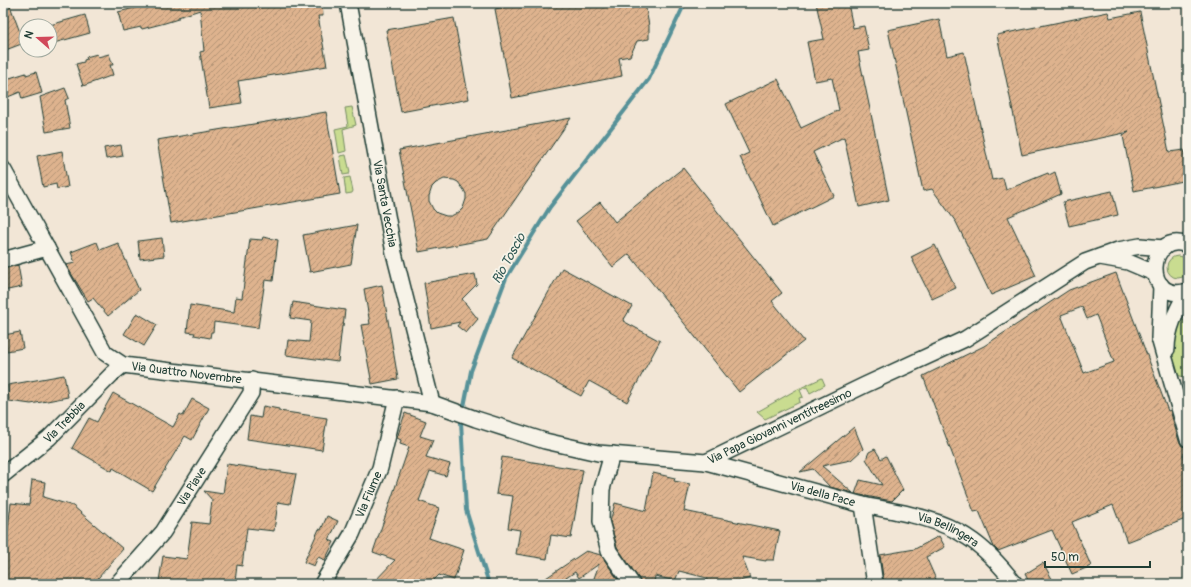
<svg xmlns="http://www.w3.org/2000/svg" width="1191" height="587" font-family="Pangolin,sans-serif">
	<defs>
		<pattern id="building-hatch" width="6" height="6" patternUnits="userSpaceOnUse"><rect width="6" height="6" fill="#deb38e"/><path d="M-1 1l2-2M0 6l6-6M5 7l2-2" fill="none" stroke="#b39375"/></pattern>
	</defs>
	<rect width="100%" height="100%" fill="#f2e6d6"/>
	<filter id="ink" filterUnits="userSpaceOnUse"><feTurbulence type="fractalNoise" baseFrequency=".025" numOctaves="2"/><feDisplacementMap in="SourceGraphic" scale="8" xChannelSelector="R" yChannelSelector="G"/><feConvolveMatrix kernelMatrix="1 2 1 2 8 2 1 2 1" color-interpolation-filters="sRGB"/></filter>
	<g filter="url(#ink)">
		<path fill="#c9dc90" stroke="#748c62" d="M352,107L356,125L343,129L346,151L339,153L335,129L348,126L345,108Z
			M346,155L350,172L349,174L343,175L340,156Z
			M350,177L353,191L352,193L346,194L344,178Z
			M1167 267a11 11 0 1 1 22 0a11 11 0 1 1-22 0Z
			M1178,318L1188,322V376L1184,377L1177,375L1170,360Z
			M822,378L825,385L810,393L807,387L800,390L803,397L799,398L800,402L765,419L757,412L796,390Z"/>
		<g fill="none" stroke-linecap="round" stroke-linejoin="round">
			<path stroke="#569198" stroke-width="4" d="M489,584L466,510L461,422L471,371L506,278L550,207L649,79L685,3"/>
		</g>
		<path fill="url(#building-hatch)" stroke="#1f3d34" fill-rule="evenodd" d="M3,3H9L24,43L3,51Z
			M146,3H322L323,16H318L327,66L238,81L242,103L209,108L200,52L204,51L200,10L178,17V19L165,23L142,29L141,27L123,31L118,12L147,5Z
			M523,3H645L649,26V39L637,41L630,56L619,58L622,76L512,98L495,9Z
			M816,3H848L853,28L864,26L869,50L858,52L889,200L859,207L844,137L813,152L834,196L773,226L740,157L749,153L726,104L778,79L801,128L839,110L832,78L815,81L807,42L824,39Z
			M1108,12L1110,18L1140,12L1169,152L1184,150L1188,169V180L1134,191L1123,136L1129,132L1022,155L997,35Z
			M85,15L90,33L50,44V25Z
			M454,18L469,99L401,112L386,30Z
			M939,19L947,56L964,52L992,180L1003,178L1006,190L1048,173L1049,175L1055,172L1061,194L1008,217L1036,276L991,295L956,222L932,189L923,191L888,30Z
			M97,54L98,57L109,54L113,65H110L113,75L83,86L76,64L84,62V60L87,59L86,57Z
			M36,72L42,93L22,99L20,92L3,99V80L26,73V75Z
			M65,88L69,98L65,100L70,128L46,132L40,97Z
			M326,112L340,194L171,223L157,140Z
			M571,118L488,239L419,252L399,150ZM444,179L454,180L458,182L464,190L466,194V199L463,208L459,212L451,216H446L437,213L433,209L429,201V196L432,187L436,183Z
			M121,145L123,156L106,159L104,148Z
			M62,151L68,187L57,189L56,184L43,187L37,156Z
			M683,168L782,293L772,301L804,341L739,392L629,254L613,267L576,221L600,202L615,222Z
			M1112,191L1118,215L1069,226L1063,202Z
			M357,225L351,264L310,272L303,235Z
			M263,237L278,240L273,281L265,280L258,328L214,322L213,332H211L210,338L194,335L195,333L187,332L190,305L234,312L236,297L242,298L250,239L262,240Z
			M162,238L164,256L140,259L138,241Z
			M97,242L100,250L118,243L139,290L108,316L93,298L88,301L66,265L75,263L71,252Z
			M935,245L956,288L932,299L911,257Z
			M18,265L22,287L3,291V269Z
			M562,268L632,306L623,321L660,341L627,402L589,381L581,396L512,358Z
			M1116,273L1168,411L1170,410L1179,441L1182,446L1188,448V453L1183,454L1188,472V518L1127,542L1113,505L1072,522L1091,566L1072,574L1052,530L998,551L994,547L979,511L974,512L923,376L984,346L1069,290ZM1082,307L1087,319L1096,315L1114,362L1084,373L1061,315Z
			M475,274L477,284L462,299L478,319L466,333L457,326L460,322L431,328L424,283Z
			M382,285L398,379L372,384L361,325L370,324L364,289Z
			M293,302L345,310L343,326H342L338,362L286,355L288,340L309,342L311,321L290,318Z
			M137,313L157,325L144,346L124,334Z
			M20,332L23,348L7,351L4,335Z
			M64,375L68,397L31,404L9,401L8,385Z
			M113,393L173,427L180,414L183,416L192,399L209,408L192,440L185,436L152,491L113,468L112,471L72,448L89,418L97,422Z
			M263,406L279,409V411L327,418L322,450L247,439L250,416L261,418Z
			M405,413L426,421L420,436L433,440L426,457L450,464L446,476L430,471L419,501L439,508L429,538L464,550L454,580L439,575L430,584H372L395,560L373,552L409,447L400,444L401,440L397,438Z
			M854,427L863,449L851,460L822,466L853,493L830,487L813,469L800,472Z
			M875,449L881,459L886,456L903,490L892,501L855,494L860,480L882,485L866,459L869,452Z
			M502,457L583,470L571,538L551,535L547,559L516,554L520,530L508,528L513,496L496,494Z
			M227,464L296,474L290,504L278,502L274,531L247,528L242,566L237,565L235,582L231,581L230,584H183L159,581L163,556L187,559L192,522L209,524L212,500L204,491L223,494Z
			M653,473L675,478L674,481L690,484L684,511L780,531L774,560H766V561L742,557L750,578L730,584H707V578L679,571L675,581L655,576L654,584H641L639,579L617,547L610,522L615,503L646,511Z
			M32,480L45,482L43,497L73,506L123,549L93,584H3V571L11,503L29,505Z
			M327,516L338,521L329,540L334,542L325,560L318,557L314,566L304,562L319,529L321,530Z
			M939,536L945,547L926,557L938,584H884L880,555L915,549Z
			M586,551L601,555L621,584H592L599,564L579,578L575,572L557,584H537Z
			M1043,563L1055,584H1030L1025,574Z"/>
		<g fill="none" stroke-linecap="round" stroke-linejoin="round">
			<g stroke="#1f3d34" stroke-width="18">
				<g id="minor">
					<path id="s1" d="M348,3L394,253L432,403"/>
					<path id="s2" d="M3,169L105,353L123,365L432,403L476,419L545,441L598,453L706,462L865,385L965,339L1085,262L1118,250L1140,246L1164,248"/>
					<path d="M1188,245C1146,229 1142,305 1188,291"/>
					<path d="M1100,257L1128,262L1154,273"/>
					<path d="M3,260L47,248"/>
					<path d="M1161,285L1159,338L1188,439"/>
					<path d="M1167,349C1167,328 1177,310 1187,291"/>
					<path d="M612,454L602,489L601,521L609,551L632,584"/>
					<path id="s3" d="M706,462L863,505L875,584"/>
					<path id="s4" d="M3,475L49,438L112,374L123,365"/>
					<path id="s5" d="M863,505C898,512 937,517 967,537C986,549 1002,567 1015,584"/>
					<path id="s6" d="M117,584L163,532L251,393L252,380"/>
					<path id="s7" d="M322,584L352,534L380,468L397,398"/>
				</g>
			</g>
			<use href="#minor" stroke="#f7f3e8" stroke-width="15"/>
		</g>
	</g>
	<g text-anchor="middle" stroke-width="3.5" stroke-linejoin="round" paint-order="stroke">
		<g font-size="12" fill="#1f3d34" stroke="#f7f3e8">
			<text dy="4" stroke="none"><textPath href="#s1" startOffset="204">Via Santa Vecchia</textPath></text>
			<text dy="4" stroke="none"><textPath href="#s2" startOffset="296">Via Quattro Novembre</textPath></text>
			<text dy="4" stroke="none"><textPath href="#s4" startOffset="81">Via Trebbia</textPath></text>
			<text dy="4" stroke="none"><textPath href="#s2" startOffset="907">Via Papa Giovanni ventitreesimo</textPath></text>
			<text dy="4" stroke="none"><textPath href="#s6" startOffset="123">Via Piave</textPath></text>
			<text dy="4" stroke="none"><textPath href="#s3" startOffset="121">Via della Pace</textPath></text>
			<text dy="4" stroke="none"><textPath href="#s7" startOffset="101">Via Fiume</textPath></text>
			<text dy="4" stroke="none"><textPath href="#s5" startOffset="89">Via Bellingera</textPath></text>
		</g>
		<g font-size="13" font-style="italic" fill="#315955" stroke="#f7f3e8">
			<text transform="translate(508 258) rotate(-61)" y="5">Rio Toscio</text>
		</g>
	</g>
	<rect width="1191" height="587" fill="none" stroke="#f7f3e8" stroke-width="16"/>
	<rect x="8" y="8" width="1175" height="571" fill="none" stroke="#1f3d34" stroke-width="1.5" filter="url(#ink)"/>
	<g transform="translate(38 38) rotate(290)"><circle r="19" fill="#f7f3e8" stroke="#a1aaa0"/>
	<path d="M0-3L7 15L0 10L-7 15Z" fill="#d1495b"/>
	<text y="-6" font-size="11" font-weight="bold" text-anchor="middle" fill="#1f3d34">N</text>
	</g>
	<path d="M1045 561v6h105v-6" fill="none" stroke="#1f3d34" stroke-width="2"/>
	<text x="1051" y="561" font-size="12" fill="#1f3d34" stroke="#f7f3e8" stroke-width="3" paint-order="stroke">50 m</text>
</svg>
